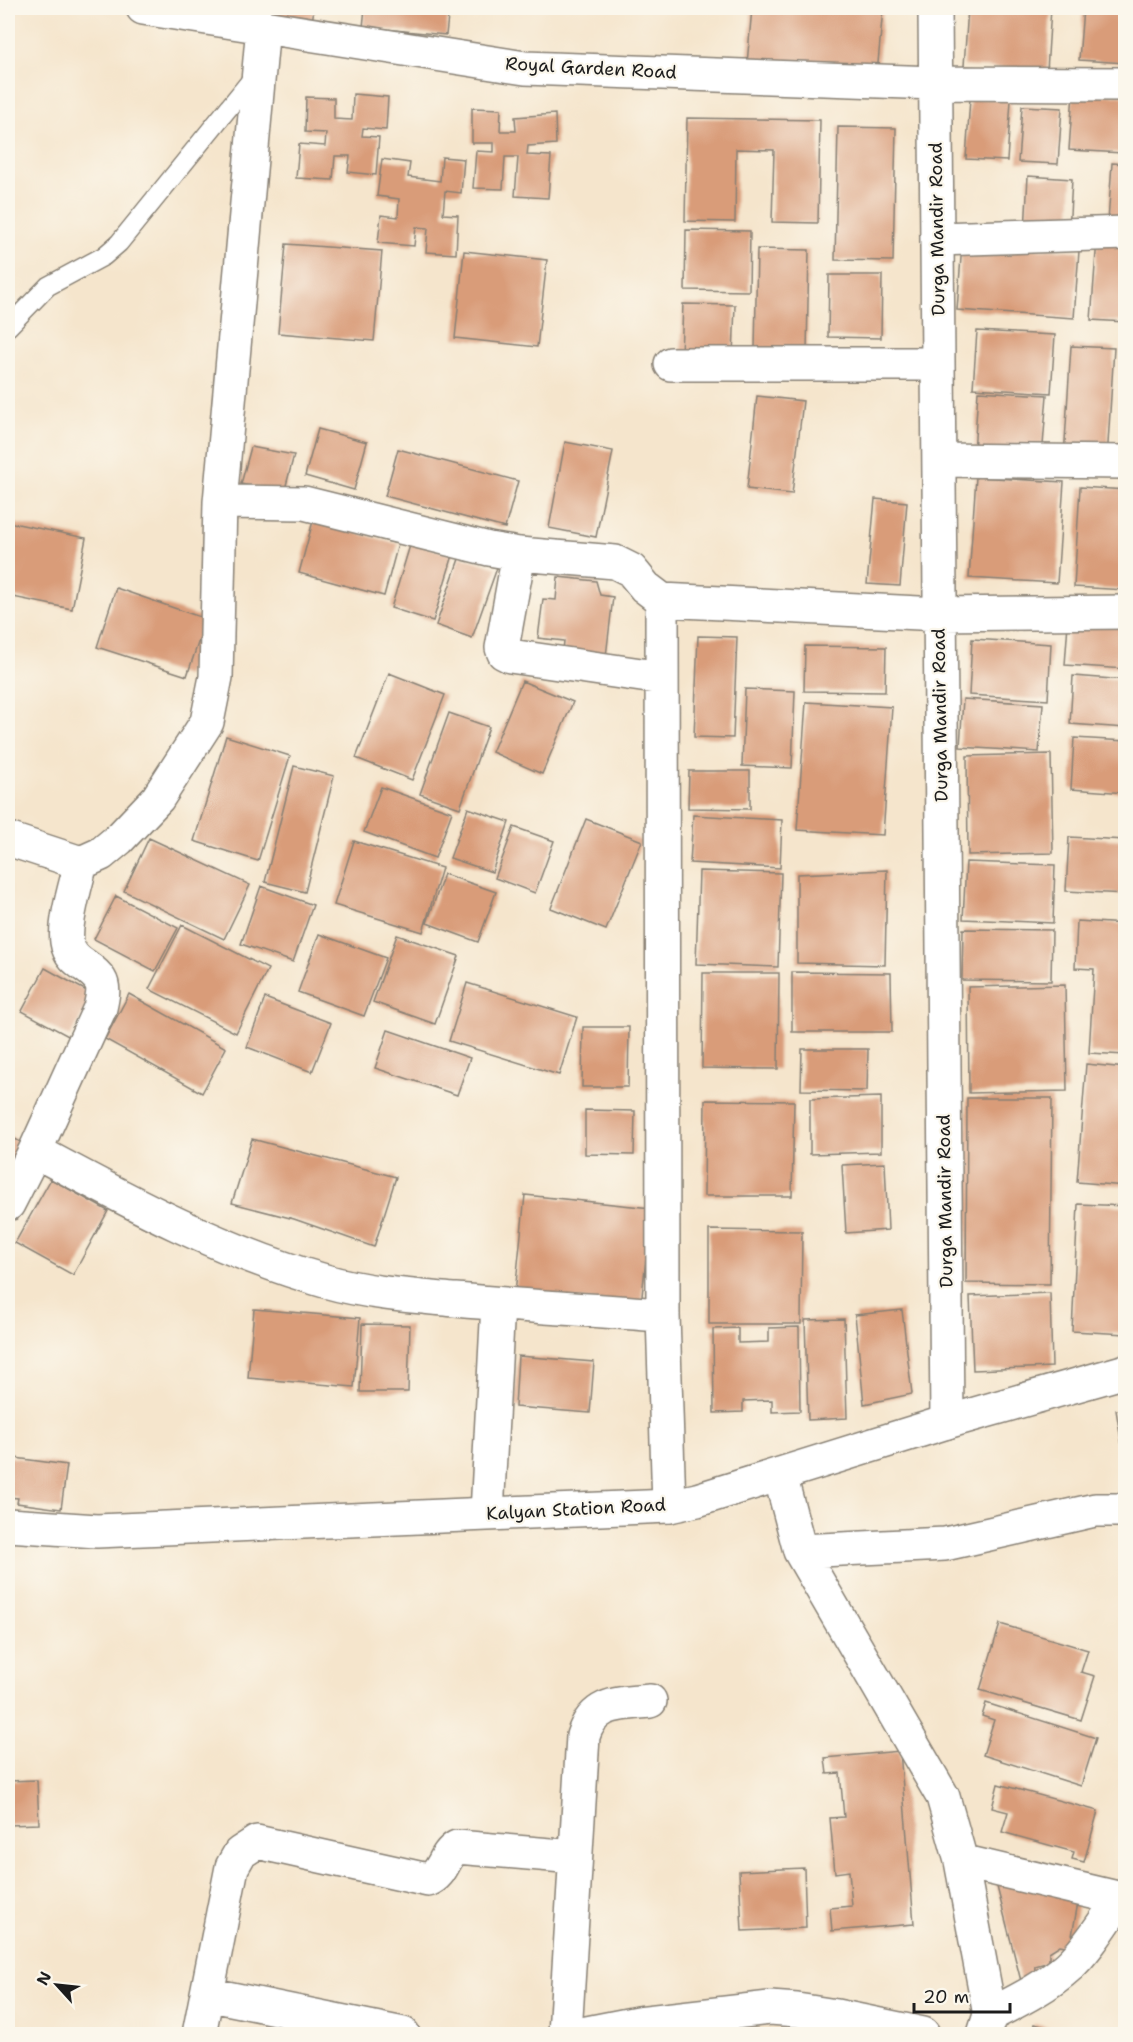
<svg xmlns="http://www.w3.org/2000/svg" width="1133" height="2042" font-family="'Shantell Sans',sans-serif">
	<rect width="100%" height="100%" fill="#fbf7ec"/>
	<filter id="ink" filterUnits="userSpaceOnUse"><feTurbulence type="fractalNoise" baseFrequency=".0167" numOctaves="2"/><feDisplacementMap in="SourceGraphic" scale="12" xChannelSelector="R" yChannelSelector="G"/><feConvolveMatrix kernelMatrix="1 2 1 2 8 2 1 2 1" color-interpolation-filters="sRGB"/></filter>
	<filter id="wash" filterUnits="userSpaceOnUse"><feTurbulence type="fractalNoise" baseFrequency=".008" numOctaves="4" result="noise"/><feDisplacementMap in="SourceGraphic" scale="24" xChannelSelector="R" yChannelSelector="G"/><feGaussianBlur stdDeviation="1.35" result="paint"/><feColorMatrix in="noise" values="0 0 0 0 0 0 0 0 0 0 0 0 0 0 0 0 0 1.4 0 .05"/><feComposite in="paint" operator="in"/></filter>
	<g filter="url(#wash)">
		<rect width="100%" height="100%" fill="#f5e5cc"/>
		<g id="blocks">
			<path fill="#d99c79" d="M226,8H314L312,23Z
				M365,8H441L440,16L448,17L446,35L363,27Z
				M752,8H883L877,74L747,64Z
				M968,8H1051L1047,71L964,66Z
				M1083,8H1126V63L1079,60Z
				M1073,93L1126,96L1123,153L1069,150Z
				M353,94L388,97L386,130L363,128L362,136L379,137L376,175L348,172L350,156H335L333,180L296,178L299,144L325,146L326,133L305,132L306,97L334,98V119L352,120Z
				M970,98L1011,100L1007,161L966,159Z
				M1022,106L1062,108L1058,164L1018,162Z
				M472,108L501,109L500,131H516L515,117L555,114L556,144L528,146L527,155L551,156L548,198L515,196L518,157H505L503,189L473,188L476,151L494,152V143H472Z
				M687,118L820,120L818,223L772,222L774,150L736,149L735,222L685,221Z
				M838,127L896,128L893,261L835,260Z
				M442,157L464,159L461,193L445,191L443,214L458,215L456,254L426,252L428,228L416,227L414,246L378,243L381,215L398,217L399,199L377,196L382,159L410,163L408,177L440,181Z
				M1112,163L1126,164V223L1108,222Z
				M1028,176L1072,179L1069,233L1025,231Z
				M686,230L750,231L749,291L685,290Z
				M1097,239L1126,241V322L1091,320Z
				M286,244L382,251L374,341L278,333Z
				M962,244L1079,251L1074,318L957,310Z
				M757,249L809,250L807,351L755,350Z
				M464,251L547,260L537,347L455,338Z
				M829,275H882L881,338L828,337Z
				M683,304L735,305L733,356L681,355Z
				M977,331L1055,335L1051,393L973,388Z
				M1071,346L1114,348L1107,460L1064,457Z
				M978,391L1047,395L1042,458L974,453Z
				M757,396L803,401L792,494L747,489Z
				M318,429L367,442L354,490L305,476Z
				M565,442L613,451L596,537L549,528Z
				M251,447L294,455L284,493L241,484Z
				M398,449L518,481L505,528L385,496Z
				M976,477L1064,482L1057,583L969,578Z
				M1080,487L1126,490V590L1074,587Z
				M875,499L907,502L900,586L867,584Z
				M313,521L398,544L384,596L299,573Z
				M8,522L86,538L72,609L8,596Z
				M411,542L453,555L433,621L391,608Z
				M460,556L497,568L472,638L436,625Z
				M558,577L596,581L600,595L613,597L605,665L562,660L564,641L538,638L543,599L556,600Z
				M116,588L206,619L187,676L97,647Z
				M1068,623L1126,626V669L1065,665Z
				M698,636L737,637L733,738L694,737Z
				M972,639L1051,644L1048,700L969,695Z
				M805,646L886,647L885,692L804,691Z
				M389,673L445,695L412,780L356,758Z
				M1073,676L1126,680V728L1070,724Z
				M522,681L573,702L542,774L492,752Z
				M745,689L795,691L792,768L742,766Z
				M963,699L1043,704L1039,752L960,747Z
				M806,702L892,707L883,835L797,830Z
				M449,713L489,727L460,808L420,794Z
				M226,736L290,756L258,861L194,841Z
				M1074,738L1126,741V793L1071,789Z
				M1051,754L1053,853L968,855L967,756Z
				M294,766L334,776L305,892L265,882Z
				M689,771H750V809L688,808Z
				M381,787L452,812L435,858L364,832Z
				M468,808L509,822L492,872L450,858Z
				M693,815L782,820L780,868L690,863Z
				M586,819L642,841L606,930L551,908Z
				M514,827L554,841L535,893L495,878Z
				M1069,837L1126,840V894L1066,891Z
				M149,838L250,885L224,939L124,891Z
				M354,841L442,868L423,932L334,905Z
				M966,862L1055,865L1053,923L963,919Z
				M887,870L885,965L797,963V874Z
				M699,871L781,873L778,967L696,964Z
				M444,874L496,892L478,942L427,923Z
				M261,886L313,905L293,962L241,944Z
				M116,896L178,928L155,971L94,939Z
				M1077,921L1126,924V1055L1089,1053L1094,969L1075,968Z
				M182,925L268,969L236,1033L149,989Z
				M963,929L1052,930L1051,981L962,980Z
				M319,934L386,958L364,1016L298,992Z
				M397,935L459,956L435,1024L373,1002Z
				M45,968L94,995L70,1037L22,1011Z
				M792,972L891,973L892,1032H792Z
				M703,973H779L778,1069L702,1068Z
				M467,983L577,1017L559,1075L449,1041Z
				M1065,985L1067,1091L969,1093L968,987Z
				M129,994L226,1048L202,1093L105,1039Z
				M265,998L331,1023L312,1072L247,1047Z
				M583,1027H629L628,1087H582Z
				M388,1030L470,1058L457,1095L375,1068Z
				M802,1049H868L867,1091L801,1090Z
				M1086,1064L1126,1068V1186L1077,1182Z
				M881,1097V1152L810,1154V1099Z
				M967,1098H1052L1050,1284L966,1283Z
				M705,1100L794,1101L792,1196H704Z
				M585,1110L635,1111L634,1155L585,1154Z
				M8,1135L24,1144L8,1176Z
				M252,1139L396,1177L374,1247L294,1219L232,1203Z
				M885,1163L888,1230L846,1233L842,1165Z
				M51,1179L108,1211L73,1275L15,1243Z
				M525,1195L651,1208L641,1306L515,1293Z
				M1078,1204L1126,1206V1334L1072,1331Z
				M709,1230L802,1231L801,1324H709Z
				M1050,1293L1052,1367L973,1370L970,1296Z
				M254,1309L360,1318L354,1387L248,1378Z
				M902,1310L912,1394L864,1404L855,1315Z
				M844,1319L847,1418L808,1420L805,1320Z
				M362,1324L410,1325L408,1392H360Z
				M799,1327L800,1411L772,1412V1400L743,1401V1412L714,1413L713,1329L738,1328V1343L769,1342V1328Z
				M518,1356L594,1362L590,1413L515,1407Z
				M1126,1408V1446H1122L1116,1410Z
				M8,1457L67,1465L61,1509L17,1503L18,1498L8,1497Z
				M1000,1624L1088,1650L1081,1672L1095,1676L1081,1720L980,1690Z
				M986,1703L1096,1738L1081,1786L983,1755L994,1720L982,1716Z
				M900,1751L914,1924L832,1931L830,1908L852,1906L849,1871L835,1873L830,1818L844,1817L840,1773L827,1774L825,1758Z
				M37,1780L39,1824L8,1825V1781Z
				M998,1784L1098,1811L1084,1862L1072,1859L1074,1852L1002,1832L1008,1812L992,1808Z
				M804,1868L806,1928L742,1931L739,1871Z
				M994,1875L1079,1897L1070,1947L1060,1945L1049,1952V1962L1035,1966L1034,1978L1021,1981Z
				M1034,2024L1072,2034H1031Z"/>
		</g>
	</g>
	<g filter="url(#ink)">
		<use href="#blocks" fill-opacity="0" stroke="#888074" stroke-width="1.5"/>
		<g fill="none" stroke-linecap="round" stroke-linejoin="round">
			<g stroke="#888074" stroke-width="21">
				<path id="service" d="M8,327L48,286L104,256L119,243L256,74"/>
			</g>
			<g stroke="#888074" stroke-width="36">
				<path id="minor" d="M143,8L525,68L935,83L1126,84
					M935,8L947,1422
					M937,239L1126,233
					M671,364H938
					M939,460L1126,462
					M220,502L304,503L489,549L519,554L615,562L631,570L645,587L662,600L939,614L1126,612
					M519,554L502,648L504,653L510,656L662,678
					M662,600L663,1315L669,1506
					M8,839L81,863L101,854L119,839L158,798L207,722L216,677L220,502L263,26
					M35,1151C128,1201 222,1252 325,1281C367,1293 411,1296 455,1300C524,1306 593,1310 663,1315
					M8,1204L35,1151L100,1008C102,999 105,988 100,980C91,965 70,963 67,942C64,922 76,884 81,863
					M780,1475L800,1551L943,1797L961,1861L990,2015L984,2034
					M487,1513L498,1304
					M800,1551L945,1544L1095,1510H1126
					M961,1861L1126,1900
					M207,1994L403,2034
					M990,2015C1017,2001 1046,1987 1069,1966C1088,1949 1105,1920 1120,1899
					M199,2034L232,1867L240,1853L257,1842L428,1880C444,1874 443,1855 457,1847L575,1857
					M565,2034L583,1736C594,1701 620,1704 650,1701
					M582,2034L638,2023L770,2008L797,2010L836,2016L923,2034"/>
			</g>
			<g stroke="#888074" stroke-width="36">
				<path id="tertiary" d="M8,1525L97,1531L669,1506L697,1500L947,1422L1126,1371"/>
			</g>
			<use href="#service" stroke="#fff" stroke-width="18"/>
			<use href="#minor" stroke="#fff" stroke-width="33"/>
			<use href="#tertiary" stroke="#fff" stroke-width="33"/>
		</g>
	</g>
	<g text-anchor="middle" stroke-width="4.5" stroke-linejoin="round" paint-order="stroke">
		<g font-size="18" fill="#1c1c1c" stroke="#fbf7ec">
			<text transform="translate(591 68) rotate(3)" y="6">Royal Garden Road</text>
			<text transform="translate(937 229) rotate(-91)" y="6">Durga Mandir Road</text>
			<text transform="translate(940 715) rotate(-91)" y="6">Durga Mandir Road</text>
			<text transform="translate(945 1201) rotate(-91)" y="6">Durga Mandir Road</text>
			<text transform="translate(576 1509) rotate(-3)" y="6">Kalyan Station Road</text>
		</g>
	</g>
	<rect width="1133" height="2042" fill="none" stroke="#fbf7ec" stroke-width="30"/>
	<g transform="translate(57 1985) rotate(297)" stroke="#fbf7ec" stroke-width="4.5" paint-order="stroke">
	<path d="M0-4.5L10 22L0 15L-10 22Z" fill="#1c1c1c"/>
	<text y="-9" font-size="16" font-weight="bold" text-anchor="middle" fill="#1c1c1c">N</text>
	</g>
	<path d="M914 2003v9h96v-9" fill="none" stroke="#1c1c1c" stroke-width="3"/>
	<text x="923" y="2003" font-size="18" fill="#1c1c1c" stroke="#fbf7ec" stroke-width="4.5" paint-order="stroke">20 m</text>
</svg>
